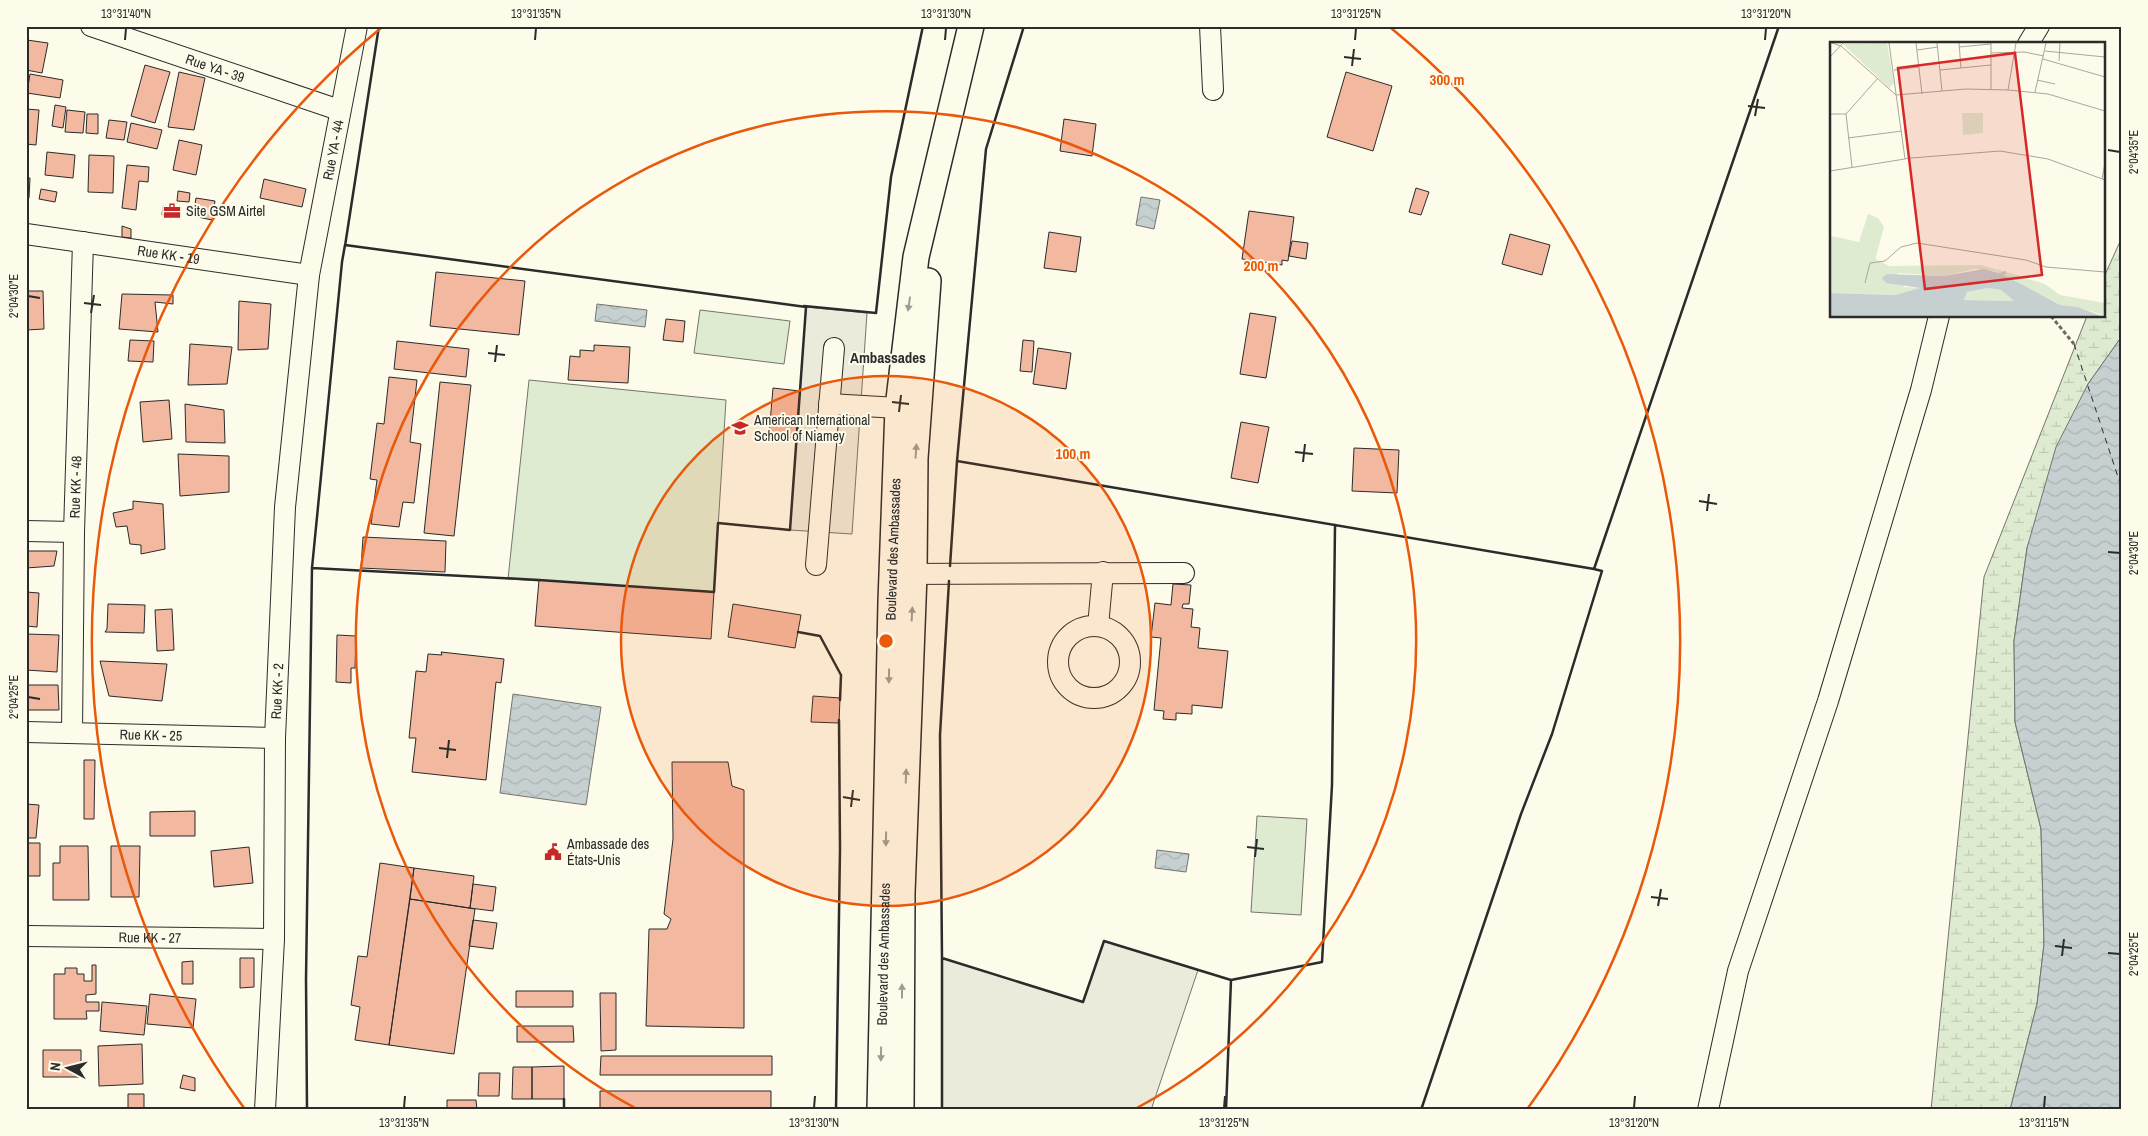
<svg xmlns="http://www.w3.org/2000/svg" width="2148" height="1136" font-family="'Archivo Narrow',sans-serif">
	<defs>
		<pattern id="wetland-marsh" width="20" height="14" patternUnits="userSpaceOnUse" patternTransform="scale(1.25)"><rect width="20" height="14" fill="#deebd1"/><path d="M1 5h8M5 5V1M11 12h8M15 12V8" fill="none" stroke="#bfcab4"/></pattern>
		<pattern id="water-waves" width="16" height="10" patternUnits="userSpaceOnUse" patternTransform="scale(1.25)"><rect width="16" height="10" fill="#c7d0d0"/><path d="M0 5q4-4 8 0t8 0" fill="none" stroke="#abb3b3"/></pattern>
	</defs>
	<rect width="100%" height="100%" fill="#fdfbea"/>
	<path fill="url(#wetland-marsh)" stroke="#74746e" d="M2122,237V336L2088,384L2027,548L2014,641L2015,722L2041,829L2044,944L2037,1004L2010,1110H1931L1984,577L2087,316H2104V277Z"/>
	<path fill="#deebd1" stroke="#74746e" d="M700,310L790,321L784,364L694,353Z
		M529,380L726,400L714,592L508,579Z
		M1257,816L1307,819L1301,915L1251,912Z"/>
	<path fill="#eceadb" stroke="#74746e" d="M806,307L867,313L852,534L790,530Z
		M1104,941L1198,970L1151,1110H942V958L1083,1002Z"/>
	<path fill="url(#water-waves)" stroke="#74746e" d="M1141,197L1160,200L1154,229L1136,225Z
		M597,304L647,310L645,327L595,321Z
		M2122,336V1110H2010L2037,1004L2044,944L2041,829L2015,722L2014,641L2027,548L2056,447L2088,384Z
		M513,694L601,707L586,805L500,793Z
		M1157,850L1189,854L1186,872L1155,868Z"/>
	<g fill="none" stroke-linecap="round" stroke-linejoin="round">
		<path stroke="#2b2b2b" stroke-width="1" stroke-dasharray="6 5" stroke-linecap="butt" d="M2074,344L2122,489"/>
	</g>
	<path fill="#f2b8a0" stroke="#2b2b2b" d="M27,40L48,43L42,73L26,70Z
		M145,65L170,72L155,123L131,116Z
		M179,72L205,78L194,130L168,127Z
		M1346,72L1392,86L1373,151L1327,137Z
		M30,74L63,80L60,98L27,93Z
		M55,105L66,107L63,128L52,126Z
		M26,109L39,110L36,145L26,144Z
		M67,110L85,112L83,133L65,132Z
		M87,114H98V134L86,133Z
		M1064,119L1096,124L1092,156L1060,151Z
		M109,120L127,122L124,140L106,138Z
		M131,123L162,130L157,149L127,142Z
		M179,140L202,145L196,175L173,170Z
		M47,152L75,155L73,178L45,175Z
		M89,155L114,156L113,193L88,192Z
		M127,165L149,167L148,182L139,181L136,210L122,208Z
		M26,178H30L29,198H26Z
		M264,179L306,189L302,207L260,198Z
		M1416,188L1429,192L1421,215L1409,212Z
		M41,189L57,192L55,202L39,199Z
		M178,191L190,193L189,202L177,201Z
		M196,198L215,201L212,220L193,216Z
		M163,206L176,208L174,217L162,215Z
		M1249,211L1294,217L1288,261L1282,260V265L1242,259Z
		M122,226L131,229V238L122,237Z
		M1049,232L1081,237L1076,272L1044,268Z
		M1510,234L1550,245L1542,275L1502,264Z
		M1292,241L1308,243L1306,259L1289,256Z
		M436,272L525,281L519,335L430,326Z
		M26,291H43L44,329L26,330Z
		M122,294L173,295V304L155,302L158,332L119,329Z
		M239,301L271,304L268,349L238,350Z
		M1250,313L1276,317L1266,378L1240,374Z
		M666,319L685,321L683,342L663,340Z
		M130,340L154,341L153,362L128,361Z
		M1023,340L1034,341L1032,372L1020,371Z
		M397,341L469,349L466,377L394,369Z
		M190,344L232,347L227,384L188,385Z
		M594,345L630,347L628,383L568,380L570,356L580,357V350L594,351Z
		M1038,348L1071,353L1066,389L1033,384Z
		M389,377L417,380L410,442L421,444L414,503L403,502L399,527L371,524L377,480L370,479L377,423L384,424Z
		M440,382L471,385L454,536L424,533Z
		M773,388L800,391L796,438L769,435Z
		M169,400L172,439L143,442L140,402Z
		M185,404L224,410L225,443L186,442Z
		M1241,422L1269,427L1258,483L1231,478Z
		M1354,448L1399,450L1397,493L1352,491Z
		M178,454L229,456V492L180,496Z
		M133,501L163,504L165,549L141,554V545L130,544L127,526L116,527L113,513L133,509Z
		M363,537L446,541L445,572L361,568Z
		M26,551H57L54,566L26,568Z
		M539,580L714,592L711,639L535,626Z
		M1173,584L1191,585L1189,604H1183L1182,608L1193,609L1191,627L1200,628L1198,648L1228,651L1222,708L1192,705V714L1176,713V720L1163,719L1164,711L1154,710L1161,638L1151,637L1155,603L1171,605Z
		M26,592L39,593L37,627L26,626Z
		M108,604L145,605L144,633L105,632L107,629Z
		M733,604L801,615L795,648L728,637Z
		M172,609L174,650L157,651L155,610Z
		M26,634L59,635L57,672L26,670Z
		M337,635L356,636L355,668H351V683L336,682Z
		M441,652L504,659L501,683L496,682L486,780L412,772L416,738H409L416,671L426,672L428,654L442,655Z
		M100,661L167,664L162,701L109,696Z
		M26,685H58L59,710H26Z
		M813,696L840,698L839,723L811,722Z
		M84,760H95L94,819H84Z
		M672,762H728L732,786L744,790V1028L646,1026L649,929H667L671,919L664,914L673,839Z
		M26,804L39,805L36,838H26Z
		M195,811V836H150V812Z
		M26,843H40V876H26Z
		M60,846H88L89,900H53V863H60Z
		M111,846H140L139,897H111Z
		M249,847L253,883L214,887L211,851Z
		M380,863L414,868L389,1045L355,1040L360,1007L351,1005L358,956L367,957Z
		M414,868L474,876L470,908L410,899Z
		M473,884L496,887L493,911L470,908Z
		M410,899L475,909L454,1054L389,1045Z
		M473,920L497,923L493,949L469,946Z
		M240,958H254V987L240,988Z
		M193,961V984H182V962Z
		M92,965H96V994L86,995V1002H99V1011H86L87,1019H54V974H65V968H77V974H84V981H92Z
		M516,991H573V1007H516Z
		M600,993H616V1050L601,1051Z
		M150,994L196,999L193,1028L147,1024Z
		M102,1002L147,1006L144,1035L100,1031Z
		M517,1026H573L574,1042H517Z
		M142,1044L143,1084L99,1086L98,1046Z
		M43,1050H81V1077H43Z
		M601,1056H772V1075H600Z
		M564,1066V1099H532V1067Z
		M513,1067H532V1099H512Z
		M479,1073H500L499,1096H478Z
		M183,1075L195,1078V1091L180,1088Z
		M600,1091H771V1110H600Z
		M128,1094H144V1110H128Z
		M447,1100H476L477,1110H447Z"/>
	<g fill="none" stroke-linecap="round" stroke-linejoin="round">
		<g stroke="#2b2b2b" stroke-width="22">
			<g id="minor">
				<path id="s1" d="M91,26L339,110"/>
				<path d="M1210,26L1213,90"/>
				<path d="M2028,44L2039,26"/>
				<path id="s2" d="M26,234L309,275"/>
				<path d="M829,404L898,408"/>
				<path d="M26,531L74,532"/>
				<path d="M816,565L834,348"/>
				<path d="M899,574L1184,573"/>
				<path d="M1098,626L1103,572"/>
				<circle cx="1094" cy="662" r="36"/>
				<path id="s3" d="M26,732L275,738"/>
				<path id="s4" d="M72,732L74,532L83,242"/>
				<path id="s5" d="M26,936L274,939"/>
				<path id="s6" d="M265,1110L274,939L275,738L285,507L309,275L357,26"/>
				<path d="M1708,1110L1738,971L1828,701L1921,390L1939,316"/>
			</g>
		</g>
		<g stroke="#2b2b2b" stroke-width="28">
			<g id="major">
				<path id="s7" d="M880,1110L891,602L898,408L916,257L971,26"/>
				<path d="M901,1110L902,893L914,574L915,458L928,281"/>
			</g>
		</g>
		<path stroke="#6a6964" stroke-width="3" stroke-dasharray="4 2.5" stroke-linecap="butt" d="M2051,316L2074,344"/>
		<use href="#minor" stroke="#fdfbea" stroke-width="20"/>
		<use href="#major" stroke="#fdfbea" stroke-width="25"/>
		<path stroke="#2b2b2b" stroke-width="2.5" d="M345,245L806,307L790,530L718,523L714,592L539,580L312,568L342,262Z
			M345,246L379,26
			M804,306L876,313L891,177L923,26
			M957,461L1594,569L1779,26
			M950,566L957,461L986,149L1024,26
			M949,581L940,735L942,958L1083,1002L1104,941L1231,980L1322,962L1332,785L1335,525
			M798,632L820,636L841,675L840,700
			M564,1099V1110
			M307,1110L306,979L312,567
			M836,1110L840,849L839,720
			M942,1110V958
			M1226,1110L1231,980
			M1421,1110L1521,814L1552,734L1602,571L1594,569"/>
	</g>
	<defs><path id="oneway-solid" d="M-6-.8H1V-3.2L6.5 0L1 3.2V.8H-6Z" transform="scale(1.25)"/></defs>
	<g fill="#9e9d94">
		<use href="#oneway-solid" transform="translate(909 304) rotate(98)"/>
		<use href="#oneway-solid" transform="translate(916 451) rotate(-86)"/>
		<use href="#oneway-solid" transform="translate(912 614) rotate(-87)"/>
		<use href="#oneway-solid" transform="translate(889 676) rotate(91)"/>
		<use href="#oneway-solid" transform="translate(906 776) rotate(-88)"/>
		<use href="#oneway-solid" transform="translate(886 839) rotate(91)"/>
		<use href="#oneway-solid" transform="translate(902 991) rotate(-90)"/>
		<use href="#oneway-solid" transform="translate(881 1054) rotate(91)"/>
	</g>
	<path fill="none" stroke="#2b2b2b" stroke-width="2" d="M125,40L126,28M535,40L536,28M945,40L946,28M1355,40L1356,28M1765,40L1766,28M1344,57L1361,59M1352,66L1354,49M1748,106L1765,108M1755,116L1758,99M2108,150L2120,152M28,296L40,298M84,303L101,305M91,313L94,295M488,353L505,355M495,362L497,345M892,402L909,404M899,412L901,395M1295,452L1313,454M1303,462L1305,444M1699,501L1717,504M1707,511L1709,494M2108,552L2120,553M28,697L40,699M439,748L456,750M447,758L449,740M843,797L860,800M851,807L853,790M1247,847L1264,849M1255,857L1257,839M1651,897L1668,899M1658,906L1661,889M2055,946L2072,948M2108,953L2120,954M2062,956L2064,939M404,1108L405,1096M814,1108L815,1096M1224,1108L1225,1096M1634,1108L1635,1096M2044,1108L2045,1096"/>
	<circle cx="886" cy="641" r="265" fill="#e8590c" fill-opacity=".12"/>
	<g fill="none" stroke="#e8590c" stroke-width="2.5">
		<circle cx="886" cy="641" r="265"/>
		<path d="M637 1109A530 530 0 1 1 1135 1109"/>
		<path d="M244 1108A794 794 0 0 1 381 28M1391 28A794 794 0 0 1 1528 1108"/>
	</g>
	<defs>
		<g id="office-bare" transform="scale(1.35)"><path d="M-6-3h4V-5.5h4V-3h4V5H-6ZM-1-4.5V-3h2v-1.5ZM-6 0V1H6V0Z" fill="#c62828" stroke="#fdfbea" stroke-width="2.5" paint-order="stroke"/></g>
		<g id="school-bare" transform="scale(1.35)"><path d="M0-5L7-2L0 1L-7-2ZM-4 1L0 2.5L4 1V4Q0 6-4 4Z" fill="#c62828" stroke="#fdfbea" stroke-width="2.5" paint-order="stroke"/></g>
		<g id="civic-bare" transform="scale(1.35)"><path d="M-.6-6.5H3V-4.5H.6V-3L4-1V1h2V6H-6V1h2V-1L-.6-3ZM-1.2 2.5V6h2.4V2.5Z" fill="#c62828" stroke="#fdfbea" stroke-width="2.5" paint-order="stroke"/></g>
	</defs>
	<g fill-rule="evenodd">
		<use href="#office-bare" x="172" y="211"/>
		<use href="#school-bare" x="740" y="428"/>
		<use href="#civic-bare" x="553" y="852"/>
	</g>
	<g text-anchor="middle" stroke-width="4" stroke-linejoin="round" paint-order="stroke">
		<g font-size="14" fill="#2b2b2b" stroke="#fdfbea">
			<text dy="5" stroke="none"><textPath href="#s1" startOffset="131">Rue YA - 39</textPath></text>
			<text dy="5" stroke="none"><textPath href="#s6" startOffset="964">Rue YA - 44</textPath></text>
			<text dy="5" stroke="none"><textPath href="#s2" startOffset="144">Rue KK - 19</textPath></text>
			<text dy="5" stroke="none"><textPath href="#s4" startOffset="245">Rue KK - 48</textPath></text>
			<text dy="5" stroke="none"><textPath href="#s7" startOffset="561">Boulevard des Ambassades</textPath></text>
			<text dy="5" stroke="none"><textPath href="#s6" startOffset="419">Rue KK - 2</textPath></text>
			<text dy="5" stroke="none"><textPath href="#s3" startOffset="125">Rue KK - 25</textPath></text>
			<text dy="5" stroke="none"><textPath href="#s5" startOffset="124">Rue KK - 27</textPath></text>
			<text dy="5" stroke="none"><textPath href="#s7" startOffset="156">Boulevard des Ambassades</textPath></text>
		</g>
		<g font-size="14" fill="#2b2b2b" stroke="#fdfbea" text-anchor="start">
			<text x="186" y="216">Site GSM Airtel</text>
			<text x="754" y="425">American International<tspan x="754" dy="16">School of Niamey</tspan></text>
			<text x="567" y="849">Ambassade des<tspan x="567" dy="16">États-Unis</tspan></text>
		</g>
		<g font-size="15" font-weight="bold" fill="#2b2b2b" stroke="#fdfbea">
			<text x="888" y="363">Ambassades</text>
		</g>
	</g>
	<g transform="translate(1830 42)">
		<rect width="275" height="275" fill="#fdfbea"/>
		<path d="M57,1L64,41L59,46L13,2Z" fill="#deebd1"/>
		<path d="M38,172L48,176L54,185L45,218L2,194L29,200Z" fill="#deebd1"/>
		<path d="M0,193L59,224L151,223L176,230L215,242L230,253L275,261V274L248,265L230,263L165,229L144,227L114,234L67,231L74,245L91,246L65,253L0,251ZM158,246L171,248L184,259L134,258L137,250Z" fill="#deebd1"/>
		<path d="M132,71H153V91L133,93Z" fill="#deebd1"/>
		<path d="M154,227L172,232L230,263L248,265L271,274H0V251L65,253L90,246L56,241L52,236L57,232L114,234ZM158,246L171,248L184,259L134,258L137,250Z" fill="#c7d0d0" fill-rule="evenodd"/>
		<path fill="none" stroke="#c7d0d0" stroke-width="2.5" d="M131,256L133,249L176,230"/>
		<path fill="none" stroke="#a9a89e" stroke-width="1" d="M2,1L11,4L66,53L136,47L178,48L218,52L275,69M59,1L75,117M86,1L92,52M107,1L112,49M129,1L131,26M129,5L161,2M87,8L108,5M215,9L275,15M161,11L194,10L214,14M0,15L13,1M213,17L275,35M229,19L230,1M64,28L89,25M110,28L161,23M207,38L225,42M161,47V1M178,48L186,1M205,50L216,1M0,72H16M16,72L22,125M16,72L48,36M18,96L72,89M0,129L81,116L170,109L218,117L275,138M272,137L275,121M35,241L40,221L55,219L71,205L87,201L196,218L216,225L275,230"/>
		<path fill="#d62828" fill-opacity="0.15" stroke="#d62828" stroke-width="2.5" d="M185,11L212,233L95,247L68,26Z"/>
		<rect width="275" height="275" fill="none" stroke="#2b2b2b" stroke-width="2.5"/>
	</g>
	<circle cx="886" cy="641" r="8" fill="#e8590c" stroke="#fdfbea" stroke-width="2.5"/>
	<g font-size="15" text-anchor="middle" font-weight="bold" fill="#e8590c" stroke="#fdfbea" stroke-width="4" stroke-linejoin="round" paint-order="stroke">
		<text x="1447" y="85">300 m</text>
		<text x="1261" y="271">200 m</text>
		<text x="1073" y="459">100 m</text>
	</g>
	<rect width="2148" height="1136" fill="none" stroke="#fdfbea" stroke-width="55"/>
	<g transform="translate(68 1068) rotate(277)" stroke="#fdfbea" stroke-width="4" paint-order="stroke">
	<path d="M0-4L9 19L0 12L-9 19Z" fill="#2b2b2b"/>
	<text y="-8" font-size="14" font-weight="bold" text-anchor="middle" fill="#2b2b2b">N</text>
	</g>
	<rect x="28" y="28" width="2092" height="1080" fill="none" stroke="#2b2b2b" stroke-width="2"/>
	<g font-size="12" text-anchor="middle" fill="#2b2b2b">
		<text x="126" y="18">13°31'40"N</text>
		<text x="536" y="18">13°31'35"N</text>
		<text x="946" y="18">13°31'30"N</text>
		<text x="1356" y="18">13°31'25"N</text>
		<text x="1766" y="18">13°31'20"N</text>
		<text transform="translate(2134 152) rotate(-90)" y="4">2°04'35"E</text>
		<text transform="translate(14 296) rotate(-90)" y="4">2°04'30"E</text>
		<text transform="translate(2134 553) rotate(-90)" y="4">2°04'30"E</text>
		<text transform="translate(14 697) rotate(-90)" y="4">2°04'25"E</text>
		<text transform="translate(2134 954) rotate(-90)" y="4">2°04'25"E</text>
		<text x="404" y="1127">13°31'35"N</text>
		<text x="814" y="1127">13°31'30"N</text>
		<text x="1224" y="1127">13°31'25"N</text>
		<text x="1634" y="1127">13°31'20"N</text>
		<text x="2044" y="1127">13°31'15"N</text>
	</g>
</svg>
